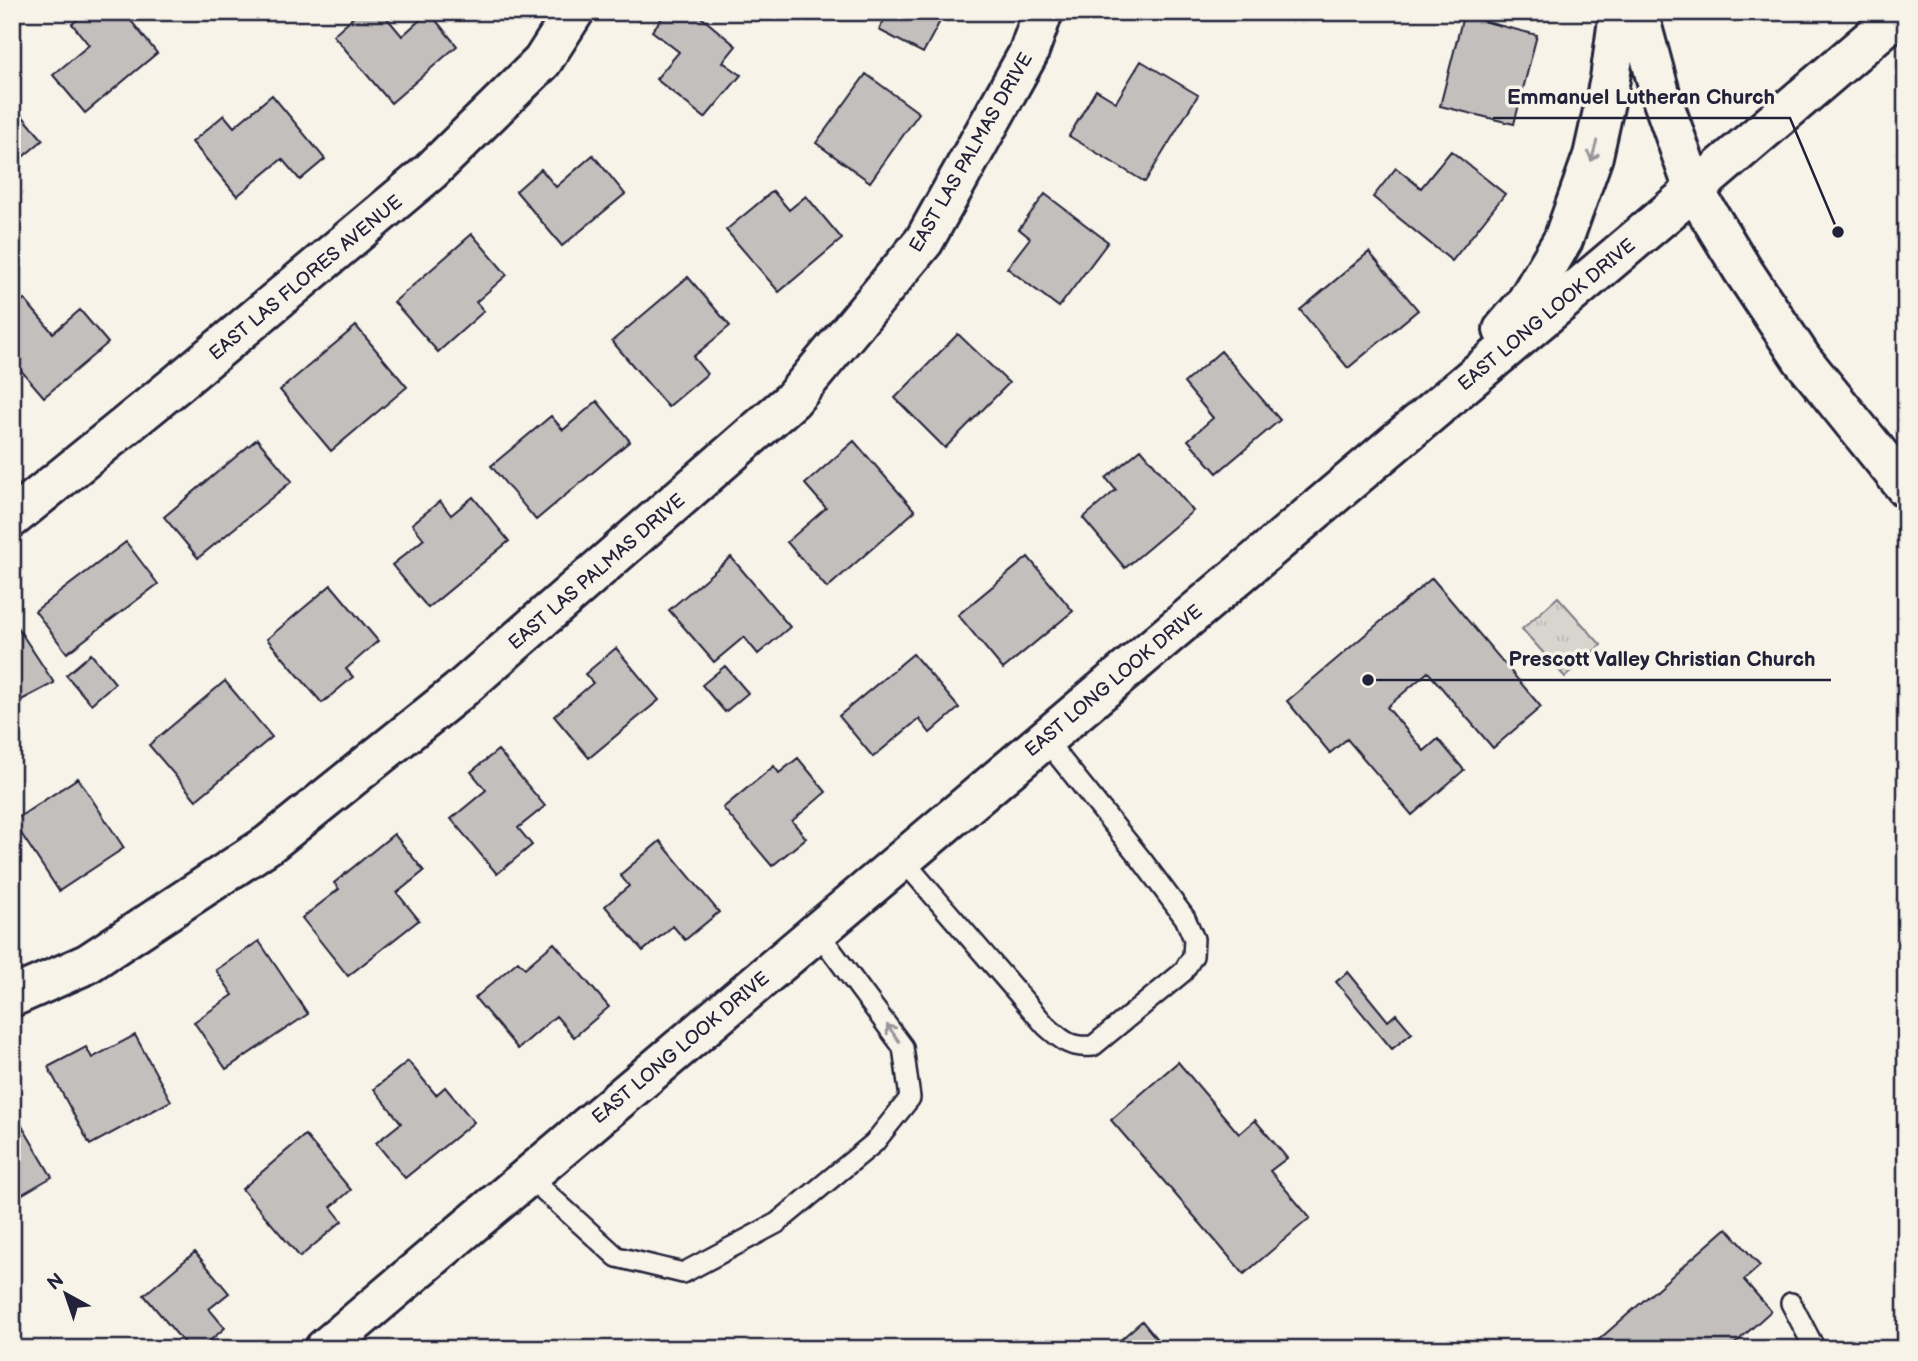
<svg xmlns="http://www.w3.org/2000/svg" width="1918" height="1361" font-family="'Balsamiq Sans',sans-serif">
	<defs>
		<pattern id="grass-tufts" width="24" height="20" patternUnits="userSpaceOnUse" patternTransform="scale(1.75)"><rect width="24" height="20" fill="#d8d5cf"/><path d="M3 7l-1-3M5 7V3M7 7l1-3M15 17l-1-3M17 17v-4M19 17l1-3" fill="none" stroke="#b9b7b3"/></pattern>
	</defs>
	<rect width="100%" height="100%" fill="#f7f3e8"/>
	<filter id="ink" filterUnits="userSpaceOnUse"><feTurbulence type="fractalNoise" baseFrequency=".0143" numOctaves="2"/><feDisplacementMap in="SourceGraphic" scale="14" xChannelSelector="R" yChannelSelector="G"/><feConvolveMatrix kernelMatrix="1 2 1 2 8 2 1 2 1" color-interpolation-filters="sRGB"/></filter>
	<g filter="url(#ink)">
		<path fill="url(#grass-tufts)" stroke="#7d7c85" stroke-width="2" d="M1558,597L1601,645L1565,677L1522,629Z"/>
		<path fill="#c2bfbd" stroke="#22223b" stroke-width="2" d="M87,12H124L157,53L85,113L53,75L89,45L72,24Z
			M359,12H382L402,36L429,12L457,46L391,103L333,35Z
			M667,12H695L736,46L723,62L741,75L705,118L656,79L679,52L652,31Z
			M888,12H945L923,53L879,30Z
			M1463,16L1537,35L1514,124L1440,106Z
			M1141,61L1198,95L1145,182L1069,136L1096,90L1116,102Z
			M866,74L919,113L870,182L816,143Z
			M272,95L325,159L300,180L282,159L237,196L192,142L224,115L234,127Z
			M12,104L43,140L12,166Z
			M1451,151L1505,194L1452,261L1373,197L1396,168L1421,188Z
			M593,155L625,194L562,246L516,191L541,169L556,187Z
			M773,191L789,210L806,196L842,239L779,292L726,230Z
			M1045,194L1108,242L1059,307L1007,268L1030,238L1019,229Z
			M472,234L507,275L476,302L484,311L438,352L394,302Z
			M1369,252L1418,310L1348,368L1300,310Z
			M688,277L730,326L693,357L707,374L668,407L612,341Z
			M24,299L53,333L80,310L108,343L44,397L12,360V309Z
			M356,326L407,387L331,451L280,390Z
			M958,334L1009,383L945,448L895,398Z
			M1221,351L1280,420L1217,473L1188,440L1213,418L1184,383Z
			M597,401L630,441L536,520L491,466L551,416L563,430Z
			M257,439L292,481L198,558L164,517Z
			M854,441L915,511L827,588L787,542L826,508L805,484Z
			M1141,449L1193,511L1125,568L1083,518L1116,490L1106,478Z
			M473,497L509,541L428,608L392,565L424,539L412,524L440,501L451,515Z
			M126,542L158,584L67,653L35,611Z
			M731,557L790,627L758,654L744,637L714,662L669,610Z
			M1028,557L1073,611L1003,669L958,615Z
			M1432,578L1541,707L1493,748L1428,672L1387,707L1424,751L1438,739L1464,770L1412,815L1347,739L1330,753L1287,701Z
			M331,585L378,641L346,669L353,677L322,703L267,639Z
			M12,619L54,683L12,705Z
			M616,648L659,700L589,758L554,716L593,683L585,674Z
			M91,654L115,683L91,704L66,675Z
			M913,654L959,708L930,733L919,719L873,757L839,716Z
			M725,666L748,693L725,712L702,685Z
			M225,681L272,737L196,800L149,745Z
			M498,750L545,806L518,828L532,845L497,874L451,819L486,790L471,772Z
			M798,758L826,792L792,821L806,838L772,866L723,808L774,766L779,773Z
			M78,778L124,848L59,891L13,821Z
			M394,834L424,871L397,893L419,920L348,976L302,918L339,889L334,883Z
			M660,841L719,912L685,940L673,926L643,951L605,906L629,886L620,875Z
			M259,941L308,1014L226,1069L194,1022L233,995L216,970Z
			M554,943L609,1007L574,1037L556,1016L518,1049L475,998L518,961L525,968Z
			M1348,972L1388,1021L1396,1014L1412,1033L1392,1049L1336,982Z
			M135,1035L171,1101L90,1145L48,1067L86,1047L92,1058Z
			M408,1061L436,1095L445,1087L474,1122L405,1178L376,1143L401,1123L374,1089Z
			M1178,1062L1239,1134L1255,1120L1287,1158L1270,1171L1310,1218L1244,1274L1111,1120Z
			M12,1109L52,1177L12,1200Z
			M305,1135L351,1190L331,1207L342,1221L300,1257L242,1189Z
			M1727,1228L1760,1266L1744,1280L1771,1311L1729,1349H1588Z
			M195,1252L229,1293L209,1309L225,1328L200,1349H189L144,1295Z
			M1142,1321L1165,1349H1110Z"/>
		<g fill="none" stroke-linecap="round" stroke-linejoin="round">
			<g stroke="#22223b" stroke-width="24">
				<path id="service" d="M902,859L1046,1026C1063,1041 1070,1048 1093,1046L1183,972L1193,956L1194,939L1185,918L1141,859L1044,738
					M528,1176L617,1257L683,1273L777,1223L874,1143L910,1098L903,1047L817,931
					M1791,1303L1815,1349"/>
			</g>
			<g stroke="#22223b" stroke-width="44">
				<path id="minor" d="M1694,190L1902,12
					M12,518L177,384L431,171L542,62L574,12
					M12,997L87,964L269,844L458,692L792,400L924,241L1028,54L1043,12"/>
			</g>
			<g stroke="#22223b" stroke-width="44">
				<path id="tertiary" d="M1638,12L1660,93L1694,190L1742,269L1802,359L1906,488
					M1503,330L1525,304L1563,240L1593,156L1610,79L1619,12
					M324,1349L1694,190"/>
			</g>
			<use href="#service" stroke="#f7f3e8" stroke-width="19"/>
			<use href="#minor" stroke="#f7f3e8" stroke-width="38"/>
			<use href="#tertiary" stroke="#f7f3e8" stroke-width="38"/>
		</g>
		<defs><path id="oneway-shaft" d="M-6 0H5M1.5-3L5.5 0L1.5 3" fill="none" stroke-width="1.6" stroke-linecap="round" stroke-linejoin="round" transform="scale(1.75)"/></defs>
		<g stroke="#97959a">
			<use href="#oneway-shaft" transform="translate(1594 151) rotate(105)"/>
			<use href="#oneway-shaft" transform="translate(893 1033) rotate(-126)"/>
		</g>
	</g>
	<g text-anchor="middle" stroke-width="7" stroke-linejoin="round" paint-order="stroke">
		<g font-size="19" fill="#22223b" stroke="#f7f3e8">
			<text transform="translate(970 152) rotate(-60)" y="7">EAST LAS PALMAS DRIVE</text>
			<text transform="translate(305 277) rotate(-40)" y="7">EAST LAS FLORES AVENUE</text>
			<text transform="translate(1546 314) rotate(-40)" y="7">EAST LONG LOOK DRIVE</text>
			<text transform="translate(596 571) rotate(-41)" y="7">EAST LAS PALMAS DRIVE</text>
			<text transform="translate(1113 680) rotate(-40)" y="7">EAST LONG LOOK DRIVE</text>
			<text transform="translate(680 1047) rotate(-40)" y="7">EAST LONG LOOK DRIVE</text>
		</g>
	</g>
	<path fill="none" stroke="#22223b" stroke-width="2.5" d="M1838 232L1790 118H1493M1368 680L1494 680H1831"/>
	<g fill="#22223b" stroke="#f7f3e8" stroke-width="2.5">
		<circle cx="1838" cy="232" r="7"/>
		<circle cx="1368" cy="680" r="7"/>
	</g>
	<g font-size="21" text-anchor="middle" font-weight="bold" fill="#22223b" stroke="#f7f3e8" stroke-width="7" stroke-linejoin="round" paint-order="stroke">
		<text x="1641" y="104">Emmanuel Lutheran Church</text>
		<text x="1662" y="666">Prescott Valley Christian Church</text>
	</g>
	<rect width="1918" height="1361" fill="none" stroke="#f7f3e8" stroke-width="42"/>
	<rect x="21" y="21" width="1876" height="1319" fill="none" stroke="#22223b" stroke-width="2.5" filter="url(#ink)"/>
	<g transform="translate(66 1294) rotate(320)" stroke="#f7f3e8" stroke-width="5" paint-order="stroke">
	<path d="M0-5L12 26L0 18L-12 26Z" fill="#22223b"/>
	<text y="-10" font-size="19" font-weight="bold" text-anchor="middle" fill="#22223b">N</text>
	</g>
</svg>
